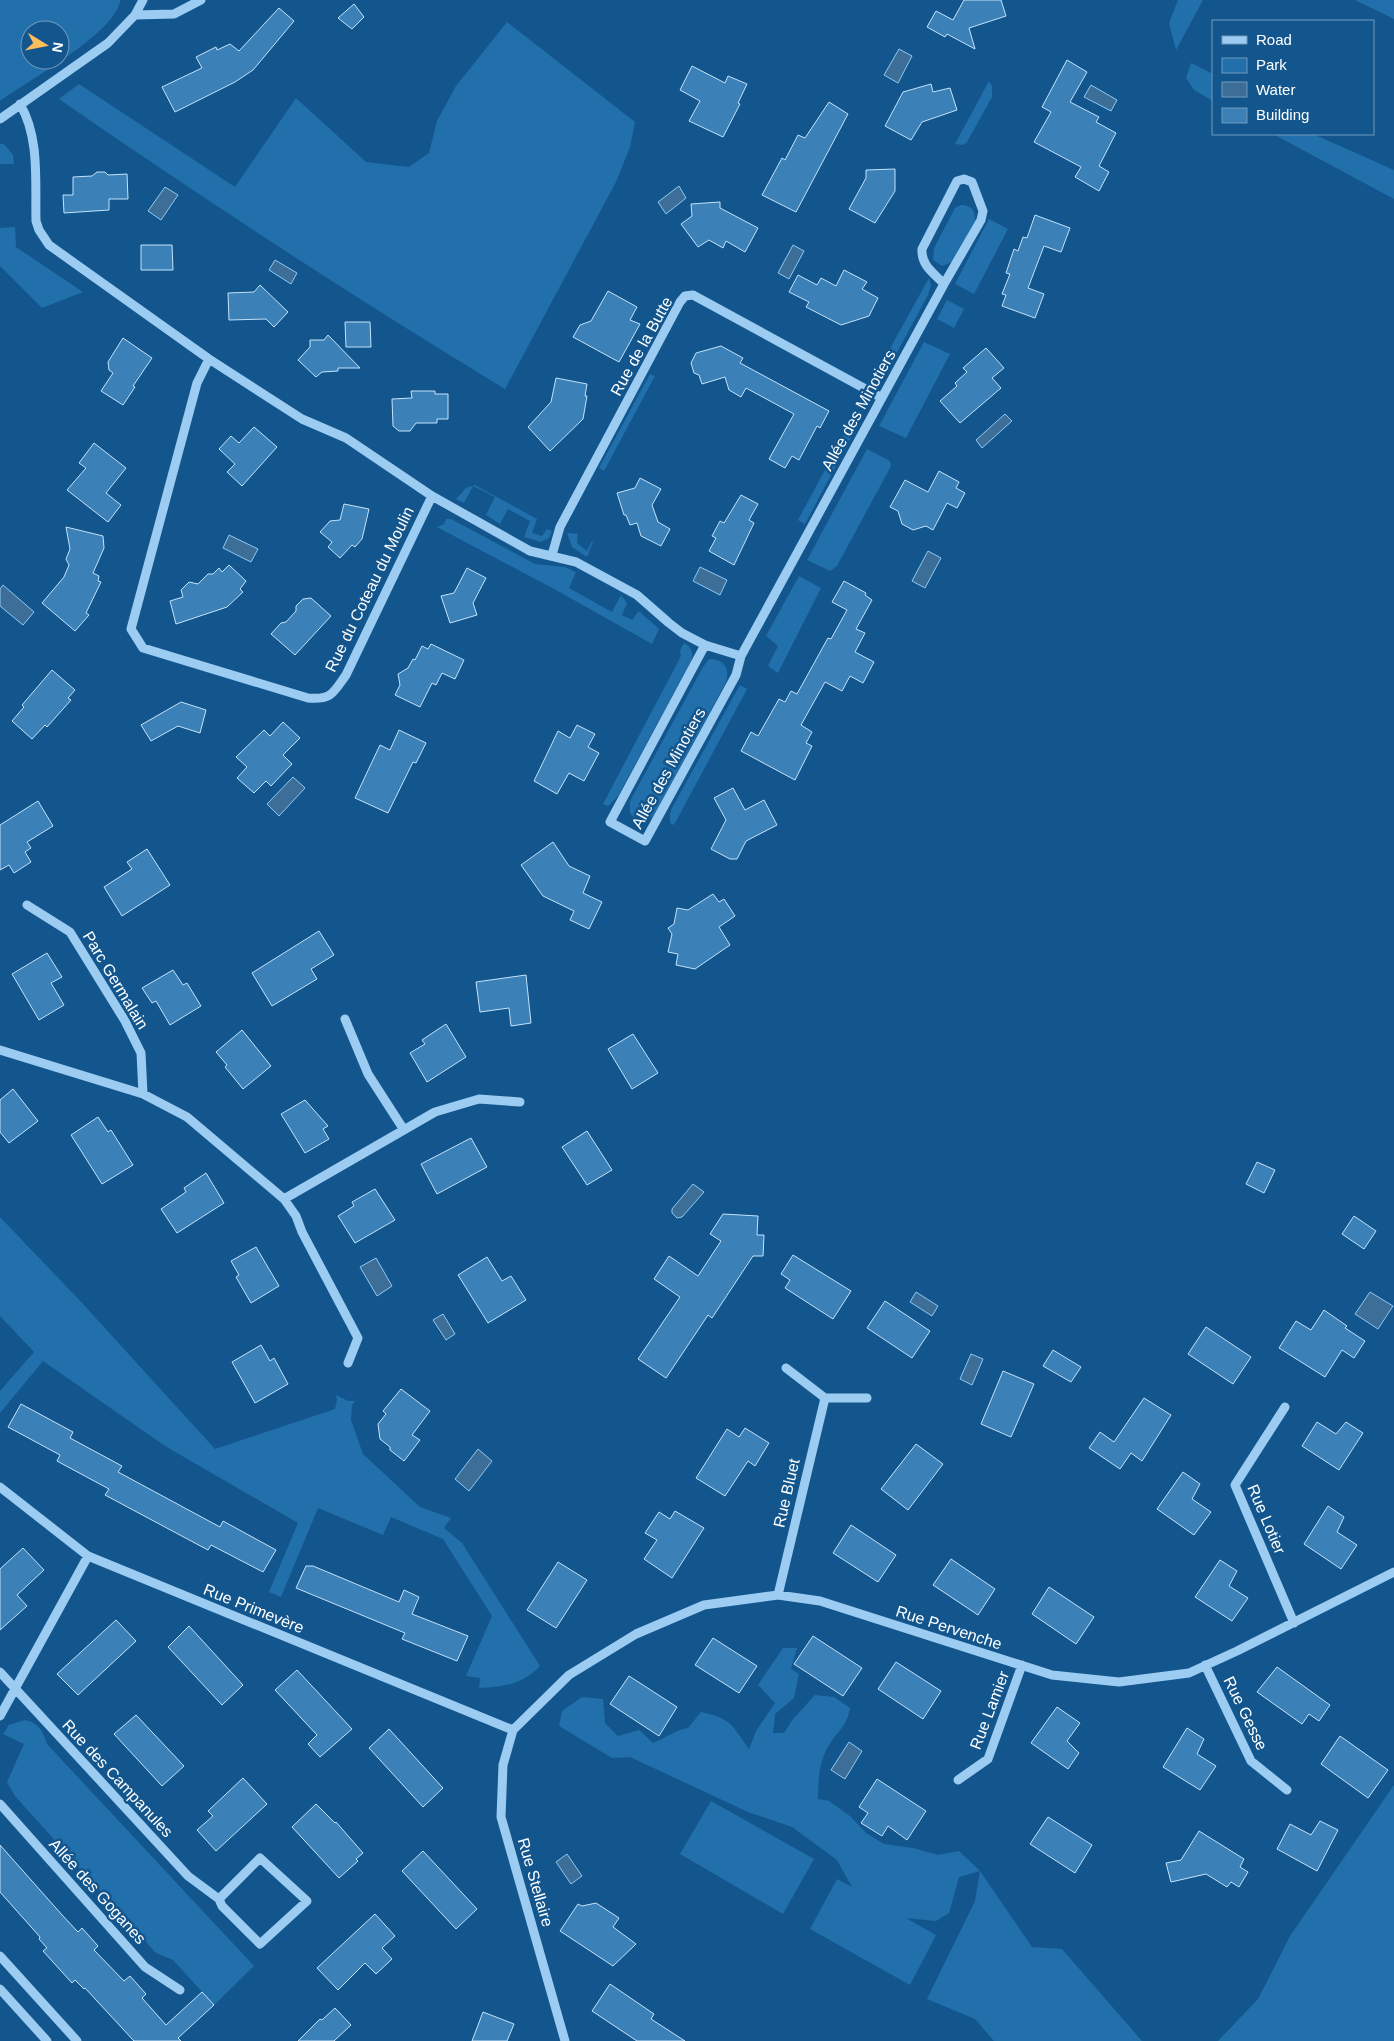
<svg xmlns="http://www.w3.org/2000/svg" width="1394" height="2041" font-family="Arial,sans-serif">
	<rect width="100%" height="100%" fill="#13568e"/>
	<path fill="#216fab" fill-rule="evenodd" d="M0,0H120V2C112,35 29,80 0,101ZM30,30H60V60H30Z
		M1178,0H1203L1176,50L1169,23Z
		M1355,0H1394V19Z
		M507,22L635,122L630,147L616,182L505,389C353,297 205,200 59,99L79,84L235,187L296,98L366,162L409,167L429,153L437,121L456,86Z
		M1191,63L1213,74V101L1194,90L1186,78Z
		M989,81L992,86V97L967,142L963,145L955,144Z
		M1273,134H1313L1394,170V199Z
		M0,144H4L13,155L14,164H0Z
		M961,205C971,205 976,211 975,221L952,262L942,266L933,260L934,248L955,208Z
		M989,219L1008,229L974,294L955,284Z
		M15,227L16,247L83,292L42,308L0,266V228Z
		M929,278L931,285L928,295L895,356L888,352Z
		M947,300L964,309L954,328L937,319Z
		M924,342L950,354L906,438L879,426Z
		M650,374L655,376L604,471L599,468Z
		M856,412L863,415L805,524L798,520Z
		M867,449L890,461L891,466L837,566L830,571L807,560Z
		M475,485L537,519L532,533L542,536L547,529L552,531L549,538L541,542L524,537L530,521L508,509L500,524L486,515L495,497L473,486L464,503L456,499L466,488Z
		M446,519H451L535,564L565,567L576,572L569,588L612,612L621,595L627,603L622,615L632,620L638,612H640L659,629L652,644L556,590L437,527L444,524Z
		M567,533L578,534L577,543L587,551L592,541L593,542L587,557L572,547Z
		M799,576L821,588L778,673L768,666L778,646L766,636Z
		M684,643C691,647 694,652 691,661L618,796L608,806L603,804L681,656L680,651Z
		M709,659C724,659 730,668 726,682L654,815C649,821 643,823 636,820L630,813V801L703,667Z
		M740,685L747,689L674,825L670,823V814L672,808Z
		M0,1217L84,1305L215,1449L335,1409L337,1400L336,1395L348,1401H355L352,1405L351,1420L363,1454L420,1507L451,1518L444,1528L462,1543L540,1666C523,1684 504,1687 479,1688L480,1678L466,1676L492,1616L443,1539L391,1517L383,1535L318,1508L281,1597L269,1592L298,1523L165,1446L43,1361L0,1413V1391L34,1352L0,1316Z
		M783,1648H797L791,1669L799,1674L794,1698L775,1714L773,1733H784L793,1719L815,1695L834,1697L850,1708C847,1725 841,1728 831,1742C819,1759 818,1779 818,1799L829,1801L850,1816L866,1833L884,1844L913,1848L938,1855L959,1851L980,1871L1032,1947L1062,1949L1142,2041H994L975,2019L927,1999L975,1901L980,1871L959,1877L949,1913L936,1921L906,1918L936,1935L910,1985L810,1929L837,1879L852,1887L837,1860L792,1827L748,1812L630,1757L612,1758L559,1726L562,1711L582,1697L603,1699L605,1723L618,1736L639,1730L653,1743C666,1738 675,1730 688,1728L701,1712C732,1719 731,1724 749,1749L756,1731L775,1703L758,1685Z
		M25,1720C39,1723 43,1731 47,1744L254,1966L214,2005L173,1960L156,1953L15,1796L7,1782L24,1744L3,1734L9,1725Z
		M1394,1785V2041H1218L1258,1999L1290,1936Z
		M711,1801L814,1859L783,1914L680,1854Z"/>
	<path fill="#3d6e97" stroke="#8ec9f4" d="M899,49L912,56L898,83L884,75Z
		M1091,85L1117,100L1111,111L1084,97Z
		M679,186L686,198L666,214L658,202Z
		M165,187L178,195L161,220L148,211Z
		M793,245L804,251L789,279L778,273Z
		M275,260L297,273L291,284L269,270Z
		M1005,414L1012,421L982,448L976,440Z
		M229,535L258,549L251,562L223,548Z
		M928,551L941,558L925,588L912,581Z
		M700,567L727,580L720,595L693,581Z
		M3,585L34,612L23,625L0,606V589Z
		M293,777L305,788L279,816L267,804Z
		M693,1184L704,1192L682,1217L677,1218L672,1213V1209Z
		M376,1258L392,1286L377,1296L360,1267Z
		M916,1292L938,1306L932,1316L910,1302Z
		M1370,1292L1393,1306L1378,1329L1355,1314Z
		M443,1314L455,1334L446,1340L433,1320Z
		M971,1354L983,1359L972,1385L960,1379Z
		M478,1449L492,1461L469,1491L455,1479Z
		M849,1742L862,1751L845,1779L831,1770Z
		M567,1854L582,1876L571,1884L556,1862Z"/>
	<path fill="#3b80b7" stroke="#c3e3fc" d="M964,0H1001L1006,16L969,28L975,49L947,34L945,37L927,27L936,11L953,20Z
		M354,4L364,17L352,29L338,18Z
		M279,8L294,21L253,70L235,82L175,112L162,87L202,68L196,57L216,47L217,50L230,44L239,51Z
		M1067,60L1087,72L1070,102L1099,117L1096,122L1116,133L1099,166L1109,172L1099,191L1075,177L1081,167L1034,142L1051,112L1042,107Z
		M692,66L725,83L728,76L747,84L738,103L740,104L723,137L689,121L700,101L680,90Z
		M931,84L933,92L950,88L957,110L922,122L911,140L885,126L903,92Z
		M829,102L848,114L796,212L762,195L782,158L785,160L798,135L805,138Z
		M895,169V191L875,223L849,209L866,178V170Z
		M97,172H105L108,175L127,174L128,199H109V210L64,213L63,195H73V177L92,176Z
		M720,202V208L758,228L745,252L726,241L723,248L709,240L698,247L681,224L692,216L691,204Z
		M1035,215L1070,228L1061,252L1044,246L1028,288L1044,294L1035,318L1002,306L1006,295L1002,294L1010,274L1006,273L1014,249L1018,251L1023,237L1027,238Z
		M141,245H172L173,270H141Z
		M844,270L867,282L862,289L878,298L869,316L841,325L806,307L809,302L789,292L798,275L817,285L821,278L836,286Z
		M260,285L288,312L274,327L266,319L229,320L228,293L254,292Z
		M608,291L637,307L630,320L640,324L619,362L573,337L580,325L591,321Z
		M345,322H370L371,347H346Z
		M328,335L360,368H338V371L322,372L316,377L298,360L310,347V340H324Z
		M123,338L152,358L133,386L135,387L123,405L101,391L113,373L109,370L108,362Z
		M721,346L743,358L740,363L829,411L820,428L817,426L799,460L792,456L785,468L769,459L794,414L746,388L741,397L729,390L725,377L702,384L699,375L694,373L691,363L696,353Z
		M986,348L1004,368L992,378L1001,388L960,423L940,401L957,386L955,383L967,372L963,368Z
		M556,378L587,384L585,396H587L583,419L550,451L528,427L551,402Z
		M411,391H435V394H448V419H437V423H416L410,431H399L393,426L392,399L412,398Z
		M254,427L277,447L242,486L227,472L235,464L219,449L231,436L239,443Z
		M94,443L126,468L106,493L121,505L108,522L67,490L86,468L79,463Z
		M939,471L959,482L956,488L965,493L957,508L947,503L933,530L926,526L913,530L902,524L898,511L890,507L905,480L928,492Z
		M640,478L661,489L652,505L658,522L670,529L661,546L641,536L637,523L630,525L626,515H624L617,493L635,488Z
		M741,495L758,504L749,520L754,523L734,565L709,551L716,538L712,536L720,521L724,523Z
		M344,504L369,509L362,539L355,547L352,545L340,558L328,547L332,542L320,532L330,521L340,520Z
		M66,527L103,536L104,548L93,573L99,576L98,581L101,582L86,613L89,615L75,631L42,603L64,577L69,565L66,559L70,549Z
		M229,565L246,581L240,589L243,592L227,607L176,624L170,601L183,597L181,590L189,582L198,584L208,574H213L219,568L222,572Z
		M467,568L486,578L473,603L477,615L450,623L441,596L454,593Z
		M844,581L866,593L865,595L872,600L856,629L865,633L855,652L874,662L863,683L850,676L842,691L825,682L801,725L812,732L806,743L812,746L795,780L741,751L751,732L758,736L779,699L785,702L791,691L797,694L828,638L831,639L847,610L832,602Z
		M311,598L331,616L295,655L271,634L281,623L286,622L296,611V606L303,599Z
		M431,644L464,660L455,679L442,673L436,685L432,683L420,707L395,695L400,685L398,674L408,668L413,659L415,660L422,646L428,649Z
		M52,670L75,690L68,698L71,700L47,727L45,725L32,739L12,721L24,707L22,705Z
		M181,702L206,710L200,733L178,726L151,741L141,725Z
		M283,722L300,738L283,755L292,764L271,786L266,781L254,793L237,778L247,767L236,757L264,730L270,736Z
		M577,725L595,734L588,747L599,753L584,781L569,773L557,794L534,781L558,731L570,738Z
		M399,730L426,743L416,763L413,762L388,813L355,798L380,745L390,750Z
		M733,788L745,810L764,800L777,825L746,841L737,859H730L711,849L726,820L714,798Z
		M38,801L53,826L27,842L31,848L25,852L31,862L14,873L9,865L0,870V825Z
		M553,842L569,866L590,876L583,893L602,902L589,929L570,920L574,911L543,896L521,865Z
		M147,849L170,885L122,916L104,887L132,869L127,862Z
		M713,894L719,902L724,899L735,916L719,927L730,945L695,969L676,965L678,954L668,952L672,934L668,928L674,924L677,908L688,910Z
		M319,931L334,955L311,969L317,979L272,1006L252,973Z
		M47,953L62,977L51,983L64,1005L39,1020L12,974Z
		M173,970L183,985L187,983L201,1006L170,1025L156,1001L152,1003L142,988Z
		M526,975L531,1023L511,1026L509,1008L480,1012L476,982Z
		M446,1024L466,1057L427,1082L410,1053L425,1044L422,1040Z
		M242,1030L271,1066L243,1089L225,1067L227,1065L216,1052Z
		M633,1034L658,1073L632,1089L608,1049Z
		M13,1089L38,1121L9,1143L0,1132V1100Z
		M305,1100L328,1126L323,1129L329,1139L305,1153L281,1114Z
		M98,1117L108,1132L111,1130L133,1165L102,1184L71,1135Z
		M587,1131L612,1170L587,1185L562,1147Z
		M471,1138L487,1167L437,1194L421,1164Z
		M1257,1162L1275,1170L1264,1193L1246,1184Z
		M206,1173L224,1203L177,1233L161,1209L186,1192L184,1188Z
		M375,1189L395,1220L355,1243L338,1216L354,1206L352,1202Z
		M723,1214L758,1216L757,1235H764L763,1256H753L712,1318L708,1315L666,1378L638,1359L680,1297L654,1279L669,1256L698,1276L721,1241L710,1234Z
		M1354,1216L1376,1231L1364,1249L1342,1234Z
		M256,1247L279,1286L251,1303L236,1277L239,1275L231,1261Z
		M793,1255L851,1291L833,1319L785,1288L790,1280L781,1274Z
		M487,1257L502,1281L511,1276L526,1300L488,1323L458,1275Z
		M885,1301L930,1331L912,1358L867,1328Z
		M1324,1310L1347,1326L1345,1328L1365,1341L1354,1358L1342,1350L1325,1377L1279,1348L1296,1321L1311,1330Z
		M1206,1327L1251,1357L1233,1384L1188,1354Z
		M261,1345L270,1361L274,1358L288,1384L255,1403L232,1362Z
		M1053,1350L1081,1367L1071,1382L1043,1366Z
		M1003,1371L1034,1384L1011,1437L981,1424Z
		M401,1389L430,1411L412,1435L420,1440L404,1461L390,1450V1447L380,1439L378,1424L386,1414L383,1411Z
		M1144,1398L1171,1415L1142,1461L1131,1453L1120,1469L1089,1448L1100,1432L1114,1442Z
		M21,1404L73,1432L70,1438L122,1466L118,1472L220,1527L223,1521L276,1550L263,1572L211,1545L208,1550L105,1495L109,1489L57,1461L60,1455L8,1427Z
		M1317,1422L1336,1434L1346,1422L1363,1433L1339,1470L1302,1446Z
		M745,1428L769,1443L755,1466L748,1461L725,1496L696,1478L727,1429L739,1437Z
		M916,1444L943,1464L908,1510L881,1489Z
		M1183,1472L1200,1484L1192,1499L1211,1512L1194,1535L1157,1509Z
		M1328,1506L1344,1517L1337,1532L1357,1545L1341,1569L1304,1544Z
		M675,1511L704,1528L672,1578L644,1559L657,1540L645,1533L659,1512L670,1519Z
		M851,1525L896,1555L878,1582L833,1553Z
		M23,1548L44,1570L17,1595L27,1606L0,1630V1569Z
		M951,1559L995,1589L978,1615L933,1585Z
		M1220,1560L1237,1571L1229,1586L1248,1598L1232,1621L1195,1597Z
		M558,1562L587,1580L556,1628L527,1610Z
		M306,1566H313L399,1602L404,1590L419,1597L412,1614L468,1636L457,1661L402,1639L405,1633L296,1588Z
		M1049,1587L1094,1617L1076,1644L1032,1614Z
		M116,1620L136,1641L78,1695L57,1674Z
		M189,1626L243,1685L222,1705L168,1647Z
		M813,1636L862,1668L843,1696L794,1664Z
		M713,1638L757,1666L739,1693L695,1665Z
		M896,1662L941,1691L923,1719L878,1689Z
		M1277,1667L1330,1705L1319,1721L1309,1714L1302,1724L1257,1692Z
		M297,1670L352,1729L320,1757L308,1744L317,1735L275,1690Z
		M629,1676L677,1707L659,1736L610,1704Z
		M1057,1707L1080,1723L1067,1741L1079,1753L1068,1769L1031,1743Z
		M136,1715L184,1766L162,1786L114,1734Z
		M1187,1728L1204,1739L1197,1754L1216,1766L1200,1790L1163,1767Z
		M389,1729L443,1788L423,1807L369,1748Z
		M1340,1736L1388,1770L1368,1798L1321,1764Z
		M243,1778L267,1804L216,1851L197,1830L213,1816L208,1811Z
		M877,1779L926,1811L907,1840L888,1826L882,1836L861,1823L868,1813L859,1807Z
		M316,1804L335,1823L336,1822L363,1853L356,1859L358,1861L339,1878L292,1827Z
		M1048,1817L1092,1845L1075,1873L1030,1844Z
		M1320,1821L1338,1830L1317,1871L1277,1849L1290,1824L1311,1835Z
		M1199,1831L1244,1859L1240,1867L1248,1872L1239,1887L1231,1882L1227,1887L1206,1874L1171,1882L1166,1863L1181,1860Z
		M0,1845L63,1916L78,1932L82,1928L98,1946L94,1950L124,1981L130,1976L146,1994L142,1998L166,2025L202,1992L214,2005L178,2038L181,2041H134L85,1988L84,1989L75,1980L72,1983L43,1951L47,1948L39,1939L40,1937L0,1892Z
		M423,1851L477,1909L456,1929L402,1871Z
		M596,1903L619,1918L613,1927L636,1944L613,1966L560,1931L578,1904L582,1906Z
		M375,1914L395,1936L382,1948L392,1959L376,1974L365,1963L338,1990L317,1968Z
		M610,1984L654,2014L651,2019L685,2041H637L592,2011Z
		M335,2008L351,2025L334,2041H298L320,2019L322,2020Z
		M483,2012L514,2024L507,2041H472Z"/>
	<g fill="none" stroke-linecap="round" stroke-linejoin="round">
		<path stroke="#9cccf1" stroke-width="9" d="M135,15L174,14L201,0
			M20,104C40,138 35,182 36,221L39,230L49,245L209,359L302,419L346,438L432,496L346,675C333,693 332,700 308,698L143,648L131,629L197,383L209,359
			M0,119L108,43L135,15L143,0
			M432,496L530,551L576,562L637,595L669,623L682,633L705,645L741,656
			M552,555L560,527L680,302L685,296L693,295L882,398
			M705,645L610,822L645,841L736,675L741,656L944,284L981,220L983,211L972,182L964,179L957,181L922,249C921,266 934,273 944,284
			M27,905L70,932L125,1021L141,1053L143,1094
			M345,1019L368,1074L404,1130
			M0,1050L143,1094L187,1117L284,1199L296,1216L302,1232L358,1338L348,1363
			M284,1199L435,1112L479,1099L520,1102
			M786,1368L825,1398H867
			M1285,1407L1235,1485L1294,1623
			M0,1487L88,1556L513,1730
			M778,1595L825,1398
			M1205,1665L1251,1761L1287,1790
			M0,1672L188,1876L219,1899
			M0,1716L88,1556
			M958,1780L988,1759L1022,1665
			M0,1804L145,1967L180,1990
			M260,1858L307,1901L260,1944L222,1906L219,1899Z
			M0,1956L77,2041
			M0,1989L47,2041
			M565,2041L501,1817L503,1765L513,1730L569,1675L636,1634L704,1605L778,1595L820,1601L1052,1675L1119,1682L1189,1673L1237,1651L1394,1572"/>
	</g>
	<g text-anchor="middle" stroke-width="5" stroke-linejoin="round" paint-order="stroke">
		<g font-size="16" fill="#fff" stroke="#13568e">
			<text transform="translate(641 346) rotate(-61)" y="6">Rue de la Butte</text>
			<text transform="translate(858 410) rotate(-61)" y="6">Allée des Minotiers</text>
			<text transform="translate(369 589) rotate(-64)" y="6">Rue du Coteau du Moulin</text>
			<text transform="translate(668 768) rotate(-61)" y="6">Allée des Minotiers</text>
			<text transform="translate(116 980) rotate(59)" y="6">Parc Germalain</text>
			<text transform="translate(786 1493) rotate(-77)" y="6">Rue Bluet</text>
			<text transform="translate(1267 1519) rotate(67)" y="6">Rue Lotier</text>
			<text transform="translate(254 1608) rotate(22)" y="6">Rue Primevère</text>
			<text transform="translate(949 1627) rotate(18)" y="6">Rue Pervenche</text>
			<text transform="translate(989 1710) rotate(-69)" y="6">Rue Lamier</text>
			<text transform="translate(1246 1713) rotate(64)" y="6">Rue Gesse</text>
			<text transform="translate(118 1778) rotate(47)" y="6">Rue des Campanules</text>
			<text transform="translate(536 1882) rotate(74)" y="6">Rue Stellaire</text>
			<text transform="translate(98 1891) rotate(48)" y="6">Allée des Goganes</text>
		</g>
	</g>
	<rect x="1212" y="20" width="162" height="115" fill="#13568e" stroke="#719abb"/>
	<rect x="1222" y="36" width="25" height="8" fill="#9cccf1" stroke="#719abb"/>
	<text x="1256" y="45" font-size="15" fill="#ffffff">Road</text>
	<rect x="1222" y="58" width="25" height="15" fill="#216fab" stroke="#719abb"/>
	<text x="1256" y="70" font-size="15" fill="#ffffff">Park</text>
	<rect x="1222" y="82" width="25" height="15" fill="#3d6e97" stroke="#719abb"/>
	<text x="1256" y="95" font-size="15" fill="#ffffff">Water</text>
	<rect x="1222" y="108" width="25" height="15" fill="#3b80b7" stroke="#719abb"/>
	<text x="1256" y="120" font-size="15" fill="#ffffff">Building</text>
	<g transform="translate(45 45) rotate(100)"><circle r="24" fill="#13568e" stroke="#719abb"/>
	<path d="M0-4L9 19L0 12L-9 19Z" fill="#ffbe5c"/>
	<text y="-8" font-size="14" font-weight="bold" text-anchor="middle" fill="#ffffff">N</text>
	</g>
</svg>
